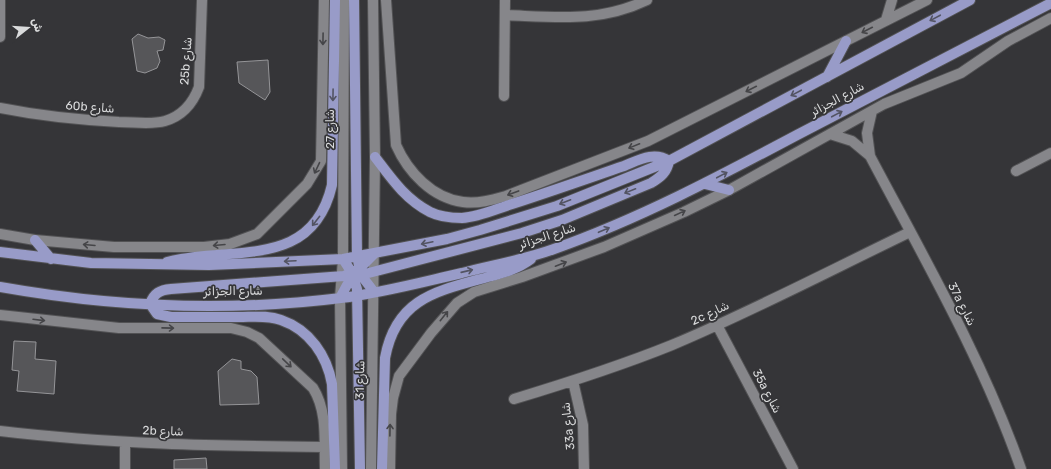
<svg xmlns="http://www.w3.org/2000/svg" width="1051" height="469" font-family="Rubik,'Noto Sans Arabic',sans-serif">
	<rect width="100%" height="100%" fill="#353538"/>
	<path fill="#565659" stroke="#959598" d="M138,34L148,38L159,37L165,40L163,50L157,51L160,61L157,68L145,73L137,71L132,39Z
		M268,60L270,92L265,100L239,83L237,62Z
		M14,341L36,342L35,359L56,361L54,394L17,391L19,371L12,370Z
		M232,359L241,361V369L251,371L257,377L259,404L220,405L218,371Z
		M206,458L207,469H174V460Z"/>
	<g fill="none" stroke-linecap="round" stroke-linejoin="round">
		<g stroke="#525254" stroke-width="12">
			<path id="minor" d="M386,0L396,145C408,172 432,198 463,202C478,204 492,200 506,196L648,141L927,0
				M505,15C556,17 599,23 647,0
				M886,20L892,0
				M0,37V0
				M504,96L505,0
				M0,108C40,116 79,120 119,122C135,122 151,125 165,121C182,116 193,103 199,87L202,0
				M872,111L867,133L870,156C924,258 983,360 1021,469
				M830,134L852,141L870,156
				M1016,171L1051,153
				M0,234L35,240L114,247H204L230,244L257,234L307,184L321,161L324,0
				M0,315L119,328H231L247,332L259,338L313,388C328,412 324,442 325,469
				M717,325L793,469
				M573,381L583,425L584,469
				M514,399C567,383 620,366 672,345C753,311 831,270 910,232
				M0,431C108,444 216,446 324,447
				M125,442V469
				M342,469L340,298L343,259L344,0
				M371,469L375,157L373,0
				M390,469L391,414L393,398L399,376L431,333L457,303L474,292L522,277L604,247L684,212L729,190L884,104L961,73L1008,41L1051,18"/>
		</g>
		<g stroke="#525254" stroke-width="12">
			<path id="major" d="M354,0L357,256L361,275L374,292
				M827,77L846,41
				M705,184L729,190
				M35,240L51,259
				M0,252L91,263L209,265L343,259L447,239L480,230L557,206L669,161L970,0
				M343,259L352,273L357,289L360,469
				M167,262C232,245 312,271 332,185L335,0
				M0,287C112,307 228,312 341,298C381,293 422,282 462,273C492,265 524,260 554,249C639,219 718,177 797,135C882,91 966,47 1051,3
				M340,298L347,285L361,275L522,233L562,220L651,183C661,177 667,172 669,161C654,151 639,160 624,166C586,179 549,192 512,204C496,209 479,217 462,218C451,218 440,217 430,212C405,199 391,178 375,157
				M335,469L332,384C327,356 310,330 281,320C268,315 253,317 239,317C216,317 193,317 171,317L157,314L150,304C154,293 160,290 171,289L344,276L359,269L374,254
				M382,469L385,358C396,298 437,291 488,277C503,273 518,269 531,259"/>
		</g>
		<use href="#minor" stroke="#86868a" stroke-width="10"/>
		<use href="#major" stroke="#989bc8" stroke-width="10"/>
	</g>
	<defs><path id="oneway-shaft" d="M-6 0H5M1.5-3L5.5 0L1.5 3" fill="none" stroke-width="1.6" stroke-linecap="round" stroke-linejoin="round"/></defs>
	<g stroke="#535463">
		<use href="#oneway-shaft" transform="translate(935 18) rotate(152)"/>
		<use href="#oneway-shaft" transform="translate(796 93) rotate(152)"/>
		<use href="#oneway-shaft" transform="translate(333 95) rotate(91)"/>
		<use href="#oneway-shaft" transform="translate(837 114) rotate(-28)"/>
		<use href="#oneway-shaft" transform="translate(722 175) rotate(-28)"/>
		<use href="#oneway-shaft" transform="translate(630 191) rotate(158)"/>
		<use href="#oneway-shaft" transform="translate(565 202) rotate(159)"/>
		<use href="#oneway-shaft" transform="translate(316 221) rotate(128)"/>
		<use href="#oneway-shaft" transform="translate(604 230) rotate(-23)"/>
		<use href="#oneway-shaft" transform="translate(427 243) rotate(168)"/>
		<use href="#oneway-shaft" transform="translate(290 261) rotate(177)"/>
		<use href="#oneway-shaft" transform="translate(467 271) rotate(-13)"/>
	</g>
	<g stroke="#454548">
		<use href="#oneway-shaft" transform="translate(867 30) rotate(153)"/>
		<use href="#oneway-shaft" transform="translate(323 39) rotate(91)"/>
		<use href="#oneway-shaft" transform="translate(751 89) rotate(153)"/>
		<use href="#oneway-shaft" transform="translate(634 146) rotate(158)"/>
		<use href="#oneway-shaft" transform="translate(317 168) rotate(115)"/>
		<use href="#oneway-shaft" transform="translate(513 193) rotate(160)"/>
		<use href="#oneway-shaft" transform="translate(680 213) rotate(-25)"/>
		<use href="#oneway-shaft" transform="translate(89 245) rotate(-175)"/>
		<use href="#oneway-shaft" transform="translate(219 245) rotate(175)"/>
		<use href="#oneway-shaft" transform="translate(561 264) rotate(-21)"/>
		<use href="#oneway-shaft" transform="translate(444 316) rotate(-51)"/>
		<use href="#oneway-shaft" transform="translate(39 320) rotate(7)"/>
		<use href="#oneway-shaft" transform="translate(168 328) rotate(1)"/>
		<use href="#oneway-shaft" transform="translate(287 363) rotate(44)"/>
		<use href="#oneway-shaft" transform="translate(390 430) rotate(-89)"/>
	</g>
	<g text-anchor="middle" stroke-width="3.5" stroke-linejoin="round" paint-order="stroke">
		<g font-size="12" fill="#dadbdc" stroke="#353538">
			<text transform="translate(186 61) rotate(-86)" y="4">25b شارع</text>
			<text transform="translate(837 99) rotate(-28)" y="4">شارع الجزائر</text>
			<text transform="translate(90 107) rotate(4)" y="4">60b شارع</text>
			<text transform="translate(330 129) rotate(-90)" y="4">شارع 27</text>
			<text transform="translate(547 236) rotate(-18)" y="4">شارع الجزائر</text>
			<text transform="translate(233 291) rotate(-1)" y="4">شارع الجزائر</text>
			<text transform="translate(962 304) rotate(63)" y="4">37a شارع</text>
			<text transform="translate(710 313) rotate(-25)" y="4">2c شارع</text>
			<text transform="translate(360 380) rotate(-89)" y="4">شارع 31</text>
			<text transform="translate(767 391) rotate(62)" y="4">35a شارع</text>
			<text transform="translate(568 426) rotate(-96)" y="4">33a شارع</text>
			<text transform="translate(163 431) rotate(2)" y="4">2b شارع</text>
		</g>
	</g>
	<g transform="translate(28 28) rotate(73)" stroke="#353538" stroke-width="3" paint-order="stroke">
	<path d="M0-3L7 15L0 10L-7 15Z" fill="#dadbdc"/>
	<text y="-6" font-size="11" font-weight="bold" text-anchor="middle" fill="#dadbdc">ش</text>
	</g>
</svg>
